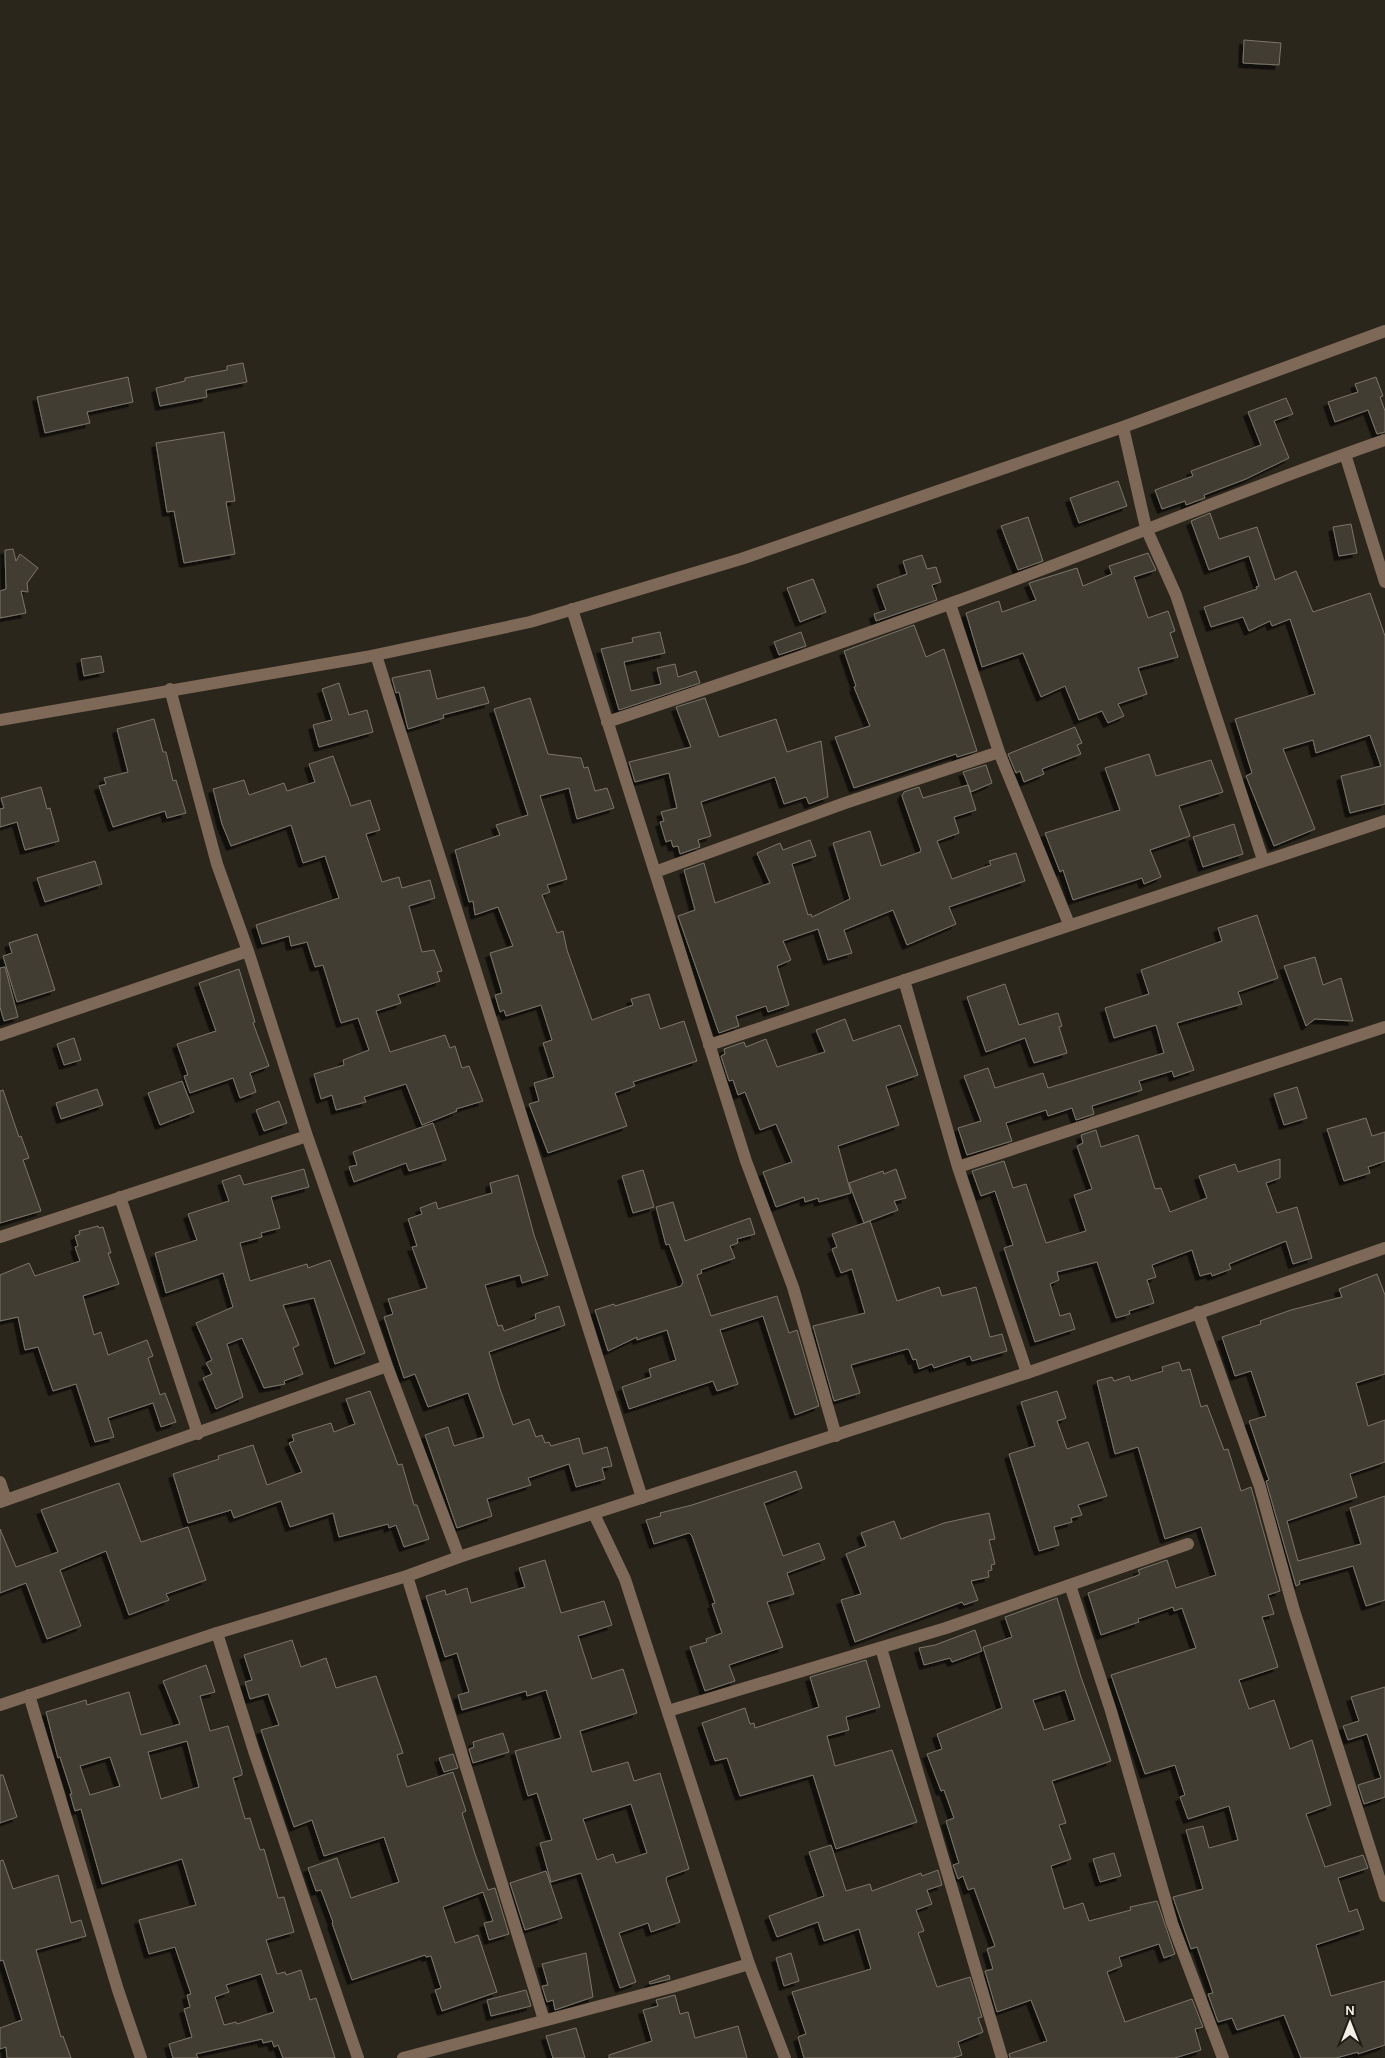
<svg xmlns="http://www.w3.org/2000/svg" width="1385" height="2058" font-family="Karla,sans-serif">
	<defs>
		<filter id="shadow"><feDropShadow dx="-4.5" dy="4.5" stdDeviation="0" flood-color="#0009"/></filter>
	</defs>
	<rect width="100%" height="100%" fill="#2b261c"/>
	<path fill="#423d33" stroke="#7b756a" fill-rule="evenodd" filter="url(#shadow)" d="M1244,40L1281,43L1279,65L1243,63Z
		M243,363L247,382L206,390L207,397L160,406L156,388L185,381V378L227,370V366Z
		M128,377L133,402L87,412L90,423L45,433L37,397Z
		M1376,377L1383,396L1380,397L1385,411V432L1377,434L1368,410L1335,422L1328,402L1358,392L1355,384Z
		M1286,398L1293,414L1274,421L1289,458L1246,479L1204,495L1205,498L1186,505L1185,501L1162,509L1155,490L1193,476L1191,471L1261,445L1248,412Z
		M224,432L235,501L226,502L235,554L184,563L174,511L167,512L156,443Z
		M1118,481L1127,506L1079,523L1070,498Z
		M1210,513L1219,539L1257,527L1275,580L1296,571L1313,612L1370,593L1385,636V804L1350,813L1341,776L1381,766L1370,735L1316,753L1313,740L1283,749L1315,829L1274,846L1246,776L1252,773L1235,719L1315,694L1290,619L1272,626L1270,621L1249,631L1243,617L1211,627L1204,607L1257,589L1256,587L1259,586L1249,556L1209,570L1191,521Z
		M1028,517L1043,561L1018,570L1001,526Z
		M1351,524L1357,553L1339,556L1333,527Z
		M13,549L16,561L20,554L38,568L27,583L28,592L21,591L26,613L0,618V591L6,589L5,550Z
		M1148,553L1156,570L1134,577L1148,618L1168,611L1175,631L1170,633L1178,657L1138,668L1147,694L1118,704L1124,716L1108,723L1102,711L1079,720L1065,686L1041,697L1023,653L982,667L966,613L999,601L1002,612L1036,600L1029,583L1077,568L1083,586L1112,574L1109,566Z
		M922,555L927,569L936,567L941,582L932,585L937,600L876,621L874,614L886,610L877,585L907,574L903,561Z
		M813,579L826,612L800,622L787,588Z
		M914,625L926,657L944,649L977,751L957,757L956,754L854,788L835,737L870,726L854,687L856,686L844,651Z
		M660,632L665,653L624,662L631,691L661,684L657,668L675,664L678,677L696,671L700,683L619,710L601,649L633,642L632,638Z
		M801,632L806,646L779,655L774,642Z
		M101,656L104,672L84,676L81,659Z
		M430,670L437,699L484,687L489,703L443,715L444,718L408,729L399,692L396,693L392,678Z
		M339,683L349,715L367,710L373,732L319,747L313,725L332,720L322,689Z
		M530,698L548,754L581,758L584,768L588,767L595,791L607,788L614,808L577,819L569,788L540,796L567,879L547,885L550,892L542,895L557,933L563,931L567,950L592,1020L633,1005L631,999L649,994L660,1029L684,1021L697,1061L633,1082L635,1086L615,1093L627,1126L548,1153L529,1104L539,1101L534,1083L554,1077L543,1043L552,1040L541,1005L506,1016L504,1010L500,1012L495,995L502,993L490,953L513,946L498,907L475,915L473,901L469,902L455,850L500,835L496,825L528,815L494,709Z
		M705,698L719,737L776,719L787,752L821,741L828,797L809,804L806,797L784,804L775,777L701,802L711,836L698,840L700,847L680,854L678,846L673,847L671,840L666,842L660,822L664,821L661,812L677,808L669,773L635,782L629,762L691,747L676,707Z
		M154,719L163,752H166L173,781L176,780L186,813L167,818L165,811L113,827L99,786L106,784L104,778L128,772L117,729Z
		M1075,727L1082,743L1077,745L1081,754L1042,769L1044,774L1024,782L1020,771L1016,773L1008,754Z
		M1149,754L1156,776L1211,760L1223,792L1179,806L1190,836L1150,850L1161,877L1144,884L1142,878L1073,900L1063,870L1060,872L1045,833L1120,810L1105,768Z
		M333,756L351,806L370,800L380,830L366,834L382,882L399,877L402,888L430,880L435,898L409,906L422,952L434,950L442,971L437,972L440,981L398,995L401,1003L376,1011L390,1052L445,1035L450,1048L455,1046L462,1068L469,1066L483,1101L456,1109L457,1111L422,1125L406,1084L364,1097L366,1102L336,1110L332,1095L321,1099L314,1074L344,1065L343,1060L369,1050L358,1018L341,1023L323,965L315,967L307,942L291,946L289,936L262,944L256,925L339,898L325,856L303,863L291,825L231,846L222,824L213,789L244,780L249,795L284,783L287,791L315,782L309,764Z
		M986,765L992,783L971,792L963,772Z
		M968,785L976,810L954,817L959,833L937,841L952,879L991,865L989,861L1016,853L1025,881L949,907L956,924L907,945L893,910L844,930L852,953L828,960L818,929L783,941L791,960L777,966L789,1005L768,1012L766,1006L736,1016L739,1026L719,1033L678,916L695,910L684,870L704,863L715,903L770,883L757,853L780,843L783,850L810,840L816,856L792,864L808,915L811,914L812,917L850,899L833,843L870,831L881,866L920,852L921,850L902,796L904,792L919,787L923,798Z
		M41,787L47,809L50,808L59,841L25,850L17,822L0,827V809L4,808L1,798Z
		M1234,824L1243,854L1203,867L1193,837Z
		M95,861L102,884L45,902L37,878Z
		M1257,915L1278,978L1238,992L1242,1004L1177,1023L1194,1070L1174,1077L1172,1071L1139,1081L1142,1090L1092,1106L1094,1114L1076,1120L1072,1108L1048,1116L1046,1110L1006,1123L1012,1141L967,1155L958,1128L981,1121L964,1076L988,1068L995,1088L1043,1073L1048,1088L1164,1053L1156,1025L1114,1038L1105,1008L1149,994L1141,970L1222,941L1218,928Z
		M37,934L55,990L17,1002L3,956L12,953L9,943Z
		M1315,957L1323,985L1341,978L1353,1021L1315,1019L1306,1026L1284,966Z
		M5,967L18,1017L4,1021L0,1007V968Z
		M239,969L255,1022L253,1023L269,1066L250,1073L256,1092L240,1098L233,1078L190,1093L184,1076L188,1075L177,1044L216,1031L199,983Z
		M1005,984L1019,1025L1058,1013L1062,1026L1059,1027L1067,1053L1034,1063L1025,1038L986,1052L967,997Z
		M845,1019L853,1041L900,1025L918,1075L886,1086L899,1125L838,1146L851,1193L819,1202L818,1198L805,1202L804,1197L776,1207L763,1172L792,1162L776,1124L760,1130L745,1092L738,1095L733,1080L729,1081L721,1056L725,1054L724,1049L744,1042L746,1047L766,1039L777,1067L825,1052L816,1030Z
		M74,1038L81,1060L64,1065L57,1044Z
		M182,1081L194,1112L160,1125L148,1093Z
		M1297,1087L1307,1118L1284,1125L1274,1094Z
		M97,1089L103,1105L61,1119L56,1103Z
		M3,1090L19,1137L21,1136L29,1158L23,1160L41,1211L0,1223V1091Z
		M279,1101L287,1123L264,1131L256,1110Z
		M1366,1118L1372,1136L1385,1132V1161L1368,1167L1370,1173L1344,1181L1327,1129Z
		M433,1123L446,1160L409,1171L406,1163L354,1182L349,1167L357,1165L353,1152Z
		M1096,1130L1101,1147L1138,1135L1155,1189L1161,1188L1170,1212L1207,1198L1199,1176L1235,1164L1238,1172L1280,1159V1178L1266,1183L1277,1213L1297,1207L1312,1258L1293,1264L1286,1241L1229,1264L1231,1269L1212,1276L1211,1273L1200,1276L1192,1250L1152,1265L1156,1277L1147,1280L1154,1303L1129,1311L1130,1314L1116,1318L1097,1262L1057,1272L1059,1280L1050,1284L1060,1316L1070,1313L1075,1329L1035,1342L1004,1248L1013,1245L995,1191L981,1196L972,1171L1004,1161L1013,1188L1026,1184L1046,1243L1086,1231L1074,1195L1092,1189L1077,1146L1083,1143L1081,1135Z
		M304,1169L309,1187L271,1197L280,1228L261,1233L262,1237L240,1243L250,1281L307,1264L308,1268L330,1260L365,1353L335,1364L314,1298L283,1305L299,1345L293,1348L303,1374L284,1381L285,1384L264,1388L242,1338L227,1344L243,1397L216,1409L203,1378L212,1374L206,1363L212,1360L196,1323L233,1307L223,1273L166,1293L155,1253L197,1240L188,1214L229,1201L222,1181L240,1175L244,1185Z
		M896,1169L906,1198L894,1201L898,1210L864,1223L849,1183L883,1171L884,1174Z
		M643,1170L654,1207L633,1213L622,1176Z
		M518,1175L534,1235L548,1275L522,1283L520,1275L485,1285L498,1326L502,1325L504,1331L536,1319L535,1314L559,1306L565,1325L489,1352L500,1389L513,1425L529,1419L536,1437L542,1435L545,1443L549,1442L551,1446L579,1438L583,1454L607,1447L612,1466L602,1468L605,1479L576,1487L569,1464L528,1478L531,1485L487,1499L492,1516L457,1528L425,1435L448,1427L454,1446L484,1437L468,1393L428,1407L415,1374L404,1378L384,1317L393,1314L388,1299L427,1288L412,1247L417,1246L408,1219L422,1214L420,1208L436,1202L438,1209L492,1193L490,1183Z
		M673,1202L685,1241L750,1218L755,1234L737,1239L738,1243L730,1246L735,1258L701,1270L702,1273L697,1275L711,1316L777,1296L789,1333L797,1330L819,1406L795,1415L763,1316L720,1330L738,1384L717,1391L713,1381L629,1409L622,1387L651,1377L649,1369L676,1360L667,1330L637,1340V1337L608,1351L595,1310L614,1304L615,1306L681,1286L683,1282L669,1244L666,1245L656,1207Z
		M870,1221L897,1301L939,1287L942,1296L976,1287L990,1337L1002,1334L1007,1351L972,1361L970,1356L934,1368L932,1364L919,1369L916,1359L913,1360L909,1350L907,1349L851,1365L860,1393L834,1401L813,1326L865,1313L852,1269L841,1273L832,1249L837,1247L832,1234Z
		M98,1226L99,1228L103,1227L111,1253H108L119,1284L83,1296L94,1335L101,1332L108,1355L147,1340L153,1356L148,1358L160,1395L165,1393L176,1422L161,1427L153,1403L108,1418L114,1437L95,1442L76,1384L53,1391L38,1347L25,1350L18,1317L0,1321V1275L29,1263L35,1276L80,1261L75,1247L78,1246L75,1236L80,1234L79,1231Z
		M1377,1274L1385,1295V1374L1356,1383L1368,1426L1385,1420V1462L1350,1474L1357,1497L1287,1521L1298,1561L1361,1544L1350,1508L1385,1496V1600L1366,1606L1353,1566L1299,1581L1300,1584L1296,1586L1266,1481L1269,1480L1249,1421L1266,1416L1251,1371L1235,1376L1222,1337L1261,1324L1260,1321L1291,1310L1342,1297L1339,1289Z
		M1179,1362L1182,1371L1190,1369L1201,1407L1207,1405L1224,1450L1228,1449L1241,1491L1251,1487L1280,1591L1268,1595L1274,1614L1262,1617L1278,1667L1239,1680L1249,1709L1274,1700L1290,1749L1312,1740L1331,1805L1306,1814L1325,1867L1363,1855L1368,1868L1338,1878L1349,1912L1357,1909L1364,1929L1316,1945L1331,1996L1385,1981V2045L1358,2054V2052L1336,2058H1301L1284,2015L1237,2030L1232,2018L1218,2022L1208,1994L1213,1993L1197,1947L1191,1949L1173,1897L1203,1889L1186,1830L1203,1826L1209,1848L1238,1840L1229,1806L1188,1819L1180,1797L1185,1795L1175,1765L1145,1774L1111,1675L1196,1648L1182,1608L1174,1611L1173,1607L1138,1619L1139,1622L1101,1635L1088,1593L1136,1576L1140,1574L1138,1570L1167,1560L1176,1588L1216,1575L1201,1527L1165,1539L1138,1447L1115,1454L1097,1381L1112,1377L1114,1381L1129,1376L1131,1381L1163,1371L1162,1367Z
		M370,1391L398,1465L402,1464L414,1505H417L429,1539L404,1547L396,1525L389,1528L388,1524L339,1537L333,1513L290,1527L281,1501L234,1518L231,1510L188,1523L173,1474L219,1459L218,1456L253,1445L267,1485L302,1472L289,1443L294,1441L292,1435L331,1423L334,1432L355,1424L346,1399Z
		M1057,1391L1066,1418L1057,1421L1067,1449L1088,1442L1107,1496L1078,1505L1082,1515L1071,1518L1072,1522L1054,1527L1059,1545L1039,1551L1009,1454L1035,1446L1021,1402Z
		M796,1471L802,1488L764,1503L783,1556L819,1543L825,1559L787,1573L794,1594L767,1602L783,1647L729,1665L735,1681L705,1691L690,1647L707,1642L706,1639L722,1633L712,1604L715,1603L692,1536L689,1533L654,1544L646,1520L661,1516L660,1513L692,1505Z
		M119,1483L141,1542L188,1527L206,1580L166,1594L169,1600L129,1615L106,1551L60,1570L81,1626L47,1639L26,1583L0,1593V1529L16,1567L58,1552L41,1510Z
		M989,1513L995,1539L989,1540L995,1564L991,1565L992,1570L988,1571L989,1577L971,1581L978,1600L964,1605L962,1602L855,1642L841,1600L861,1594L846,1554L866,1546L861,1533L894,1521L901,1539L944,1523Z
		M545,1560L561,1613L604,1601L612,1625L578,1636L592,1679L623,1669L637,1713L580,1731L592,1772L628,1762L634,1781L660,1773L689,1869L667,1877L666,1880L680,1922L651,1932L648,1923L619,1933L636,1982L620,1988L581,1873L551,1882L540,1843L552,1840L537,1793L528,1796L515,1751L561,1738L546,1690L527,1696L526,1691L462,1710L458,1695L469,1692L457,1653L445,1657L426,1596L445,1590L446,1595L467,1588L471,1603L525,1587L519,1568ZM631,1804L647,1853L616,1863L613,1854L597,1860L583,1819Z
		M1057,1598L1081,1677L1111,1761L1052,1781L1066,1823L1059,1825L1071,1859L1051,1866L1064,1909L1083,1903L1089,1921L1131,1910L1130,1907L1157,1901L1175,1954L1164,1958L1159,1944L1119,1957L1122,1966L1107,1972L1125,2022L1192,1999L1203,2027L1195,2029L1201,2050L1175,2058H1010L1009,2054L1047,2041L1031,2000L997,2012L985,1971L993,1969L987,1949L995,1946L974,1888L968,1890L963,1876L958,1879L953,1865L959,1863L958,1860L946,1821L954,1818L944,1790L941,1791L927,1754L942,1749L937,1734L1002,1708L983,1647L1012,1637L1005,1617ZM1065,1690L1075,1720L1044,1730L1033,1700Z
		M975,1630L982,1651L952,1662L950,1658L924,1665L919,1648L935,1645Z
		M292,1640L301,1667L326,1658L336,1688L376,1676L403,1753L397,1755L407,1787L453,1772L466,1811L462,1813L475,1854L488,1890L495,1888L509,1934L489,1940L484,1923L493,1921L483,1892L443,1907L455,1943L478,1935L497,1992L442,2011L435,1990L441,1988L431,1956L426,1957L425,1955L352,1980L332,1923L333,1922L321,1890L316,1891L308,1868L337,1858L351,1898L399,1882L384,1837L324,1856L312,1820L294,1827L261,1730L279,1725L268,1694L250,1699L245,1682L252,1680L244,1655Z
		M866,1660L880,1707L846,1717L849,1730L827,1736L835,1766L892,1750L917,1822L836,1849L813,1775L740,1796L727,1758L715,1761L702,1723L745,1708L750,1724L754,1723L755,1728L819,1707L810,1677Z
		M206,1665L215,1692L200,1696L210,1731L228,1726L242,1772V1775L233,1778L245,1819L250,1818L260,1850L264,1849L278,1898L284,1897L294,1932L266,1940L277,1974L285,1972L286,1975L301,1970L310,2000L316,1998L335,2058H283L278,2045L274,2047L272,2041L263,2043L262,2039L196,2054L198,2058H173L169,2044L192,2037L184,2009L190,2007L187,1995L191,1994L175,1947L149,1954L139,1920L196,1905L182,1859L102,1884L81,1809L75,1811L70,1794H72L60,1757L58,1758L46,1712L86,1700L87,1705L129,1692L141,1735L180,1724L163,1681ZM187,1741L199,1787L161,1799L148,1752ZM110,1757L120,1786L90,1795L80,1766ZM261,1974L274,2012L237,2024L236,2022L224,2025L215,1997L229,1992L226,1985Z
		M1385,1687V1797L1364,1804L1358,1785L1381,1778L1367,1734L1348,1740L1343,1726L1359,1721L1351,1697Z
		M503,1733L509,1752L473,1763L469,1749L474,1747L473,1742Z
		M453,1754L458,1768L444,1772L439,1758Z
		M0,1775H3L17,1817L0,1823Z
		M831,1845L846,1891L870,1884L872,1891L921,1873L922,1876L938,1870L942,1885L927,1890L932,1904L916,1910L924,1931L918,1933L937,1987L970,1977L982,2017L978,2018L983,2032L958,2042L962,2055L953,2058H804L798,2037L806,2034L792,1992L871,1969L859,1929L824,1941L818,1922L777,1937L769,1916L824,1896L809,1852Z
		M1114,1853L1121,1876L1100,1882L1093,1859Z
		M3,1860L13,1889L58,1875L71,1923L81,1920L86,1936L36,1950L61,2037L63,2036L71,2058H7L6,2047L0,2049V2028L22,2020L3,1960L0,1961V1861Z
		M546,1871L562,1918L525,1930L510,1883Z
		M586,1953L593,1997L555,2010L553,2000L547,2002L542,1986L548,1985L542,1964Z
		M791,1953L799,1981L784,1986L776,1958Z
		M669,1975L670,1979L650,1984L649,1982Z
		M526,1990L531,2006L491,2016L487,2000Z
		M675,1995L680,2014L688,2012L695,2038L738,2026L747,2058H609V2055L652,2041L643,2010L658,2006L656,2000Z
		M576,2028L585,2058H553L546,2036Z"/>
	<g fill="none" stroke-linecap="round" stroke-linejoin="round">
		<path stroke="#7e6857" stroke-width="12" d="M1123,427L1146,528L1176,595L1263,860
			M1345,454L1385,582
			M950,604L999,752L1069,924
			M572,609L746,1161L793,1287L836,1436
			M376,655L642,1498
			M170,689L217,864L248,951L307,1136L387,1366L459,1557
			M0,720L366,657L530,622L741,559L1123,427L1385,331
			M607,722C722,684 836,645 949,604C1095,552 1238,491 1385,440
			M655,872L845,803L999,752
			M904,980L958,1167L1027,1373
			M0,1035L248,951
			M709,1045L1385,821
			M958,1167L1385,1027
			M120,1197L198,1434
			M0,1237L307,1136
			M1198,1312L1260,1487L1293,1607L1385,1896
			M0,1482L6,1500
			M0,1502L387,1366
			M594,1514L625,1579L749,1964L785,2058
			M407,1576L544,2020
			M1070,1585L1111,1711L1172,1923L1223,2058
			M217,1633L254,1751L358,2058
			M881,1648L1002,2058
			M29,1695L118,1990L141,2058
			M668,1711L946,1628L1188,1544
			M403,2058L672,1987L749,1964"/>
		<path stroke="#7e6857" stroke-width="12" d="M0,1705L217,1633L407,1576L459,1557L1027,1373L1385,1248"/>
	</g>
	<g transform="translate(1350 2023)" stroke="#211c13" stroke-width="4" paint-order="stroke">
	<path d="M0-4L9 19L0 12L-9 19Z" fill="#f2eee8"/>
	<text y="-8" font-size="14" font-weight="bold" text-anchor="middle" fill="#f2eee8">N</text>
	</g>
</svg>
